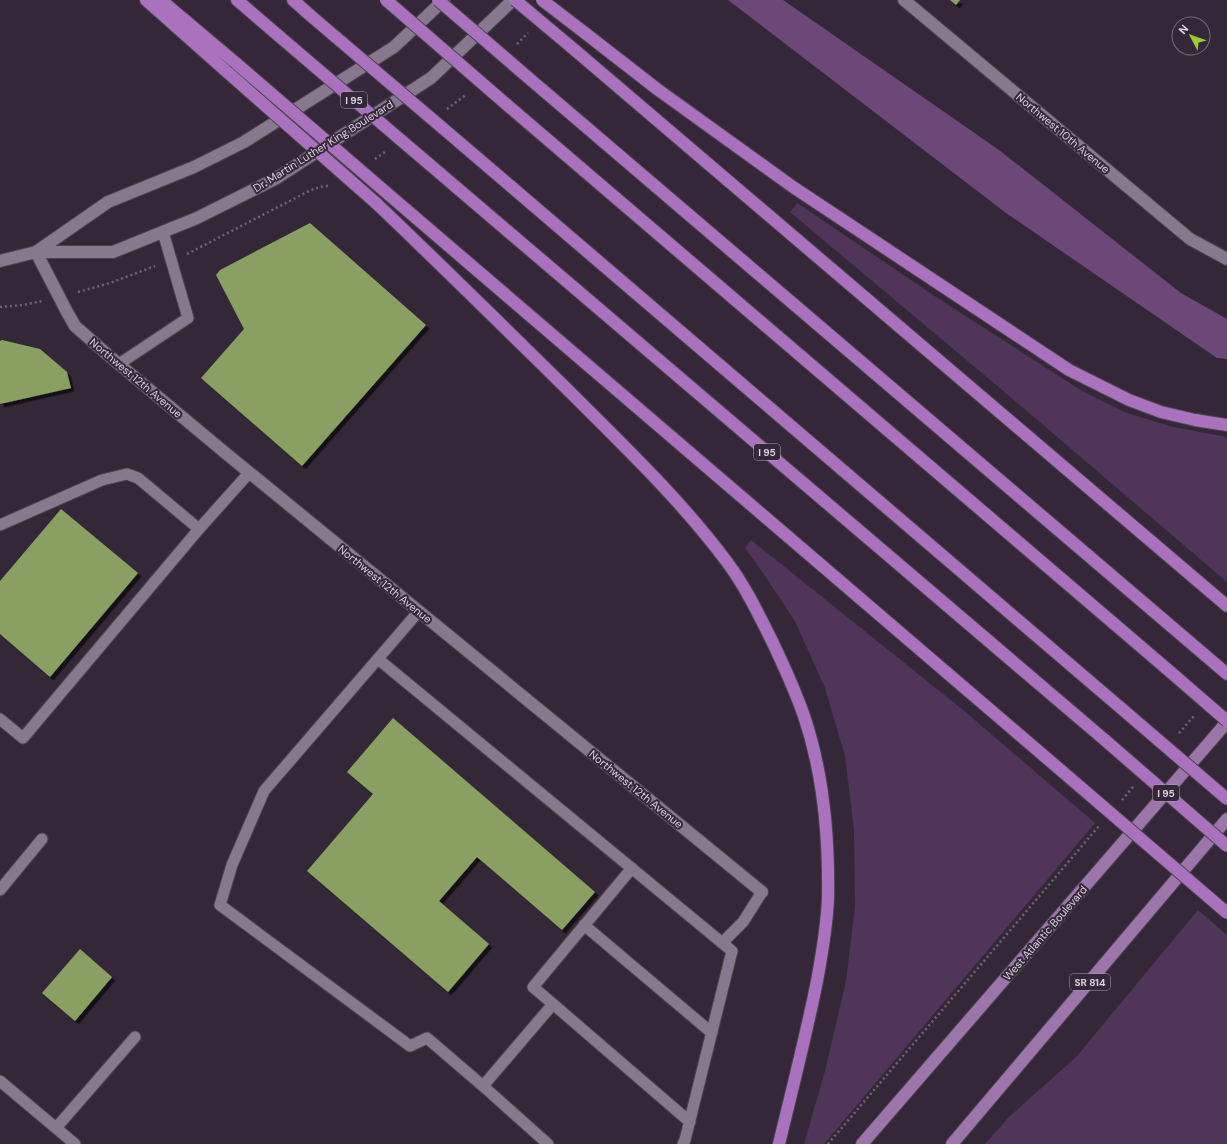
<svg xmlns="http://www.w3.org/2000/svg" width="1227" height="1144" font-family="'DM Sans',sans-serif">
	<defs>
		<filter id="shadow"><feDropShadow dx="3.5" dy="3.5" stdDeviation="0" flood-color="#0009"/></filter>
	</defs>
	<rect width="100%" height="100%" fill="#342838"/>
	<path fill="#4f3658" d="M797,203L939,299L1082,391L1124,412L1173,427L1227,437V582L1001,389L790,212Z
		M751,540L963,710L1095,823L824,1144H804L825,1071L846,981L855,907L854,830L845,756L825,688L795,621L763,573L745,548Z
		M1198,910L1227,935V1144H985L1009,1117L1077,1056Z"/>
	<path fill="#6c4879" d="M728,0H783L999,150L1181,293L1227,319V359L1217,358L1006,213Z"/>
	<path fill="#8aa062" filter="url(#shadow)" d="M950,0H960L956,5Z
		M310,223L426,325L302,466L201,378L244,329L216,275L220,270Z
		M2,340L40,349L67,372L71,388L0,404V341Z
		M61,509L138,573L50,677L0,634V581Z
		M393,718L595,892L562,930L477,857L439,901L489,944L448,992L307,871L373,794L347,772Z
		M80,949L112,977L75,1021L42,993Z"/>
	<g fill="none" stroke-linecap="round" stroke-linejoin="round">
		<g stroke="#4d4351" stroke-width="13">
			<path id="service" d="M119,364L188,318L163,232
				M0,525L102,480L127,474L138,478L199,529
				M419,611L264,791L232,865L220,905L410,1046L427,1038L483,1086
				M378,659L732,951L685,1140L683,1144
				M0,719L23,738L199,529L249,473
				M0,890L42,839
				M584,925L712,1033
				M722,943L743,922L762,892
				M553,1004L533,987L632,868
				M0,1081L75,1144
				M56,1128L135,1037
				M548,1144L483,1086L553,1004L690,1122"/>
		</g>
		<g stroke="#4d4351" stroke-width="14">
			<path id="minor" d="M904,0L1190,239L1227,259
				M36,252L67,312L75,326L108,355L223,451L762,892"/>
		</g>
		<g stroke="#4d4351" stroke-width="14">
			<path id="secondary" d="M36,252L108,202L194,167L244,142L394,47L444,0
				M0,261L36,252H113L197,218L275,179L431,78L513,0"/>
		</g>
		<g stroke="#4d4351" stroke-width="14">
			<path id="primary" d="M862,1144L1227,722
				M952,1144L1227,819"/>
		</g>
		<g stroke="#4d4351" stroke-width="14">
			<path id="motorway" d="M146,0L226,71
				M161,0L237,64
				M237,0L280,37
				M293,0L311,16
				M585,33L657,89L793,187L1069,370L1129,400L1161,412L1195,420L1227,425
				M570,46L1227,606
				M531,80L1227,674
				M506,104L1167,669
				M459,142L1129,715
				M429,164L1106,741
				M388,194L1071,779
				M376,203C441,265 504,327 568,390C623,445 680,499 727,562C745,586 758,613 771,639C783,664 795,690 804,716C823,772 829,839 828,898C827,926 822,954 817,981C806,1036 792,1090 779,1144"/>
		</g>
		<path stroke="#706573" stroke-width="2.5" stroke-dasharray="2 3" stroke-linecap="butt" d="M517,44L528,33
			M447,109L467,94
			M375,159L385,152
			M187,254L311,190L324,186H328
			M78,292L110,283L155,266
			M0,307L23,305L42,301
			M1179,733L1194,716
			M1122,800L1133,787
			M828,1144L1099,826"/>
		<use href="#service" stroke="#87798d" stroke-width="11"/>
		<use href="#minor" stroke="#87798d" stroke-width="12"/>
		<use href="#secondary" stroke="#87798d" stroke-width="12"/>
		<use href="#primary" stroke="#9c75aa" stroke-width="12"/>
		<use href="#motorway" stroke="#aa72be" stroke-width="12"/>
		<g stroke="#4d4351" stroke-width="14" stroke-linecap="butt">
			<path id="motorway-bridge" d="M386,0L506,104
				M438,0L531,80
				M515,0L570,46
				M542,0L585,33
				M311,16L459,142
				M280,37L429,164
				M237,64L388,194
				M226,71L376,203
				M1167,669L1227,721
				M1129,715L1227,799
				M1106,741L1227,846
				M1071,779L1227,913"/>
		</g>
		<use href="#motorway-bridge" stroke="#aa72be" stroke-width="12"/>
	</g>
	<g text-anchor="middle" stroke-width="4" stroke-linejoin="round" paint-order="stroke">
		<g fill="#342838" stroke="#aaa0ad" stroke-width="1">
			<rect x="341" y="92" width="26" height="16" rx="3"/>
			<rect x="754" y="444" width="26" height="16" rx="3"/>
			<rect x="1153" y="785" width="26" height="16" rx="3"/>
			<rect x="1070" y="974" width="40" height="16" rx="3"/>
		</g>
		<g font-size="10" font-weight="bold" fill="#dcd4df">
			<text x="354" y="104">I 95</text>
			<text x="767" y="456">I 95</text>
			<text x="1166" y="797">I 95</text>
			<text x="1090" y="986">SR 814</text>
		</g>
		<g font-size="11" fill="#dcd4df" stroke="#342838">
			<text transform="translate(1063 133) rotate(40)" y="4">Northwest 10th Avenue</text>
			<text transform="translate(323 146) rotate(-32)" y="4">Dr. Martin Luther King Boulevard</text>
			<text transform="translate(136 378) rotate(40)" y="4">Northwest 12th Avenue</text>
			<text transform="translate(385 584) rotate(39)" y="4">Northwest 12th Avenue</text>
			<text transform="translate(636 789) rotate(39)" y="4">Northwest 12th Avenue</text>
			<text transform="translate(1045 933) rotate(-49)" y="4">West Atlantic Boulevard</text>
		</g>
	</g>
	<g transform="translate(1191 36) rotate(311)"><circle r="19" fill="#342838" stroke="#776d7b"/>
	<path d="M0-3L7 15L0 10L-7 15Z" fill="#9eca2f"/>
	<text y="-6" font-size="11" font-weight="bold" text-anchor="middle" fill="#dcd4df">N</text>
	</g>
</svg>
